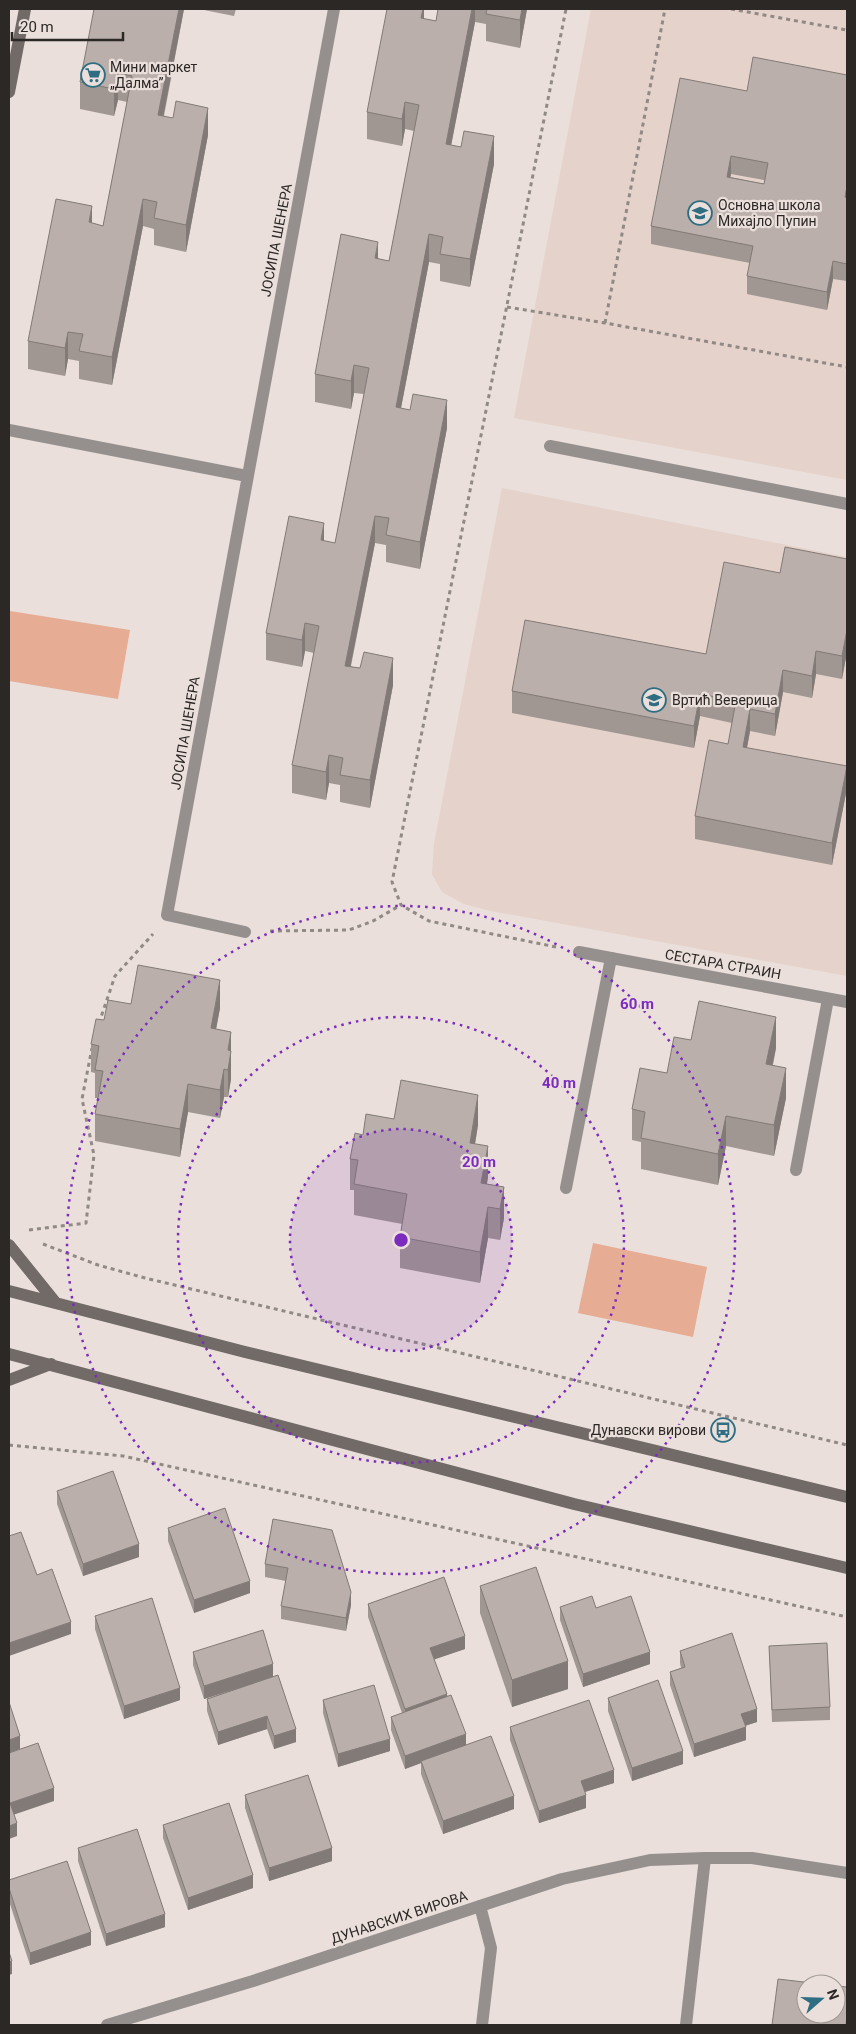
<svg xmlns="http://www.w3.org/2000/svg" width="856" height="2034" font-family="Roboto,sans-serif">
	<rect width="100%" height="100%" fill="#eadfda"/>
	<path fill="#e5d2ca" d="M591,9H847V480L514,418Z
		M502,488L847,557V976L491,911L464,904L442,892L432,874L434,844Z"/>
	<path fill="#e6ac94" d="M10,611L130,630L118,699L9,681Z
		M593,1243L707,1267L693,1337L578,1313Z"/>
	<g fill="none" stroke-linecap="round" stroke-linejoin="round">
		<path stroke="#918985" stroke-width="3" stroke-dasharray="4 4" stroke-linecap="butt" d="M731,9L847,30
			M507,307L605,323L847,367
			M605,323L665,9
			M270,931L349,930L373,921L401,905
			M556,947L429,921L401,905L392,882L566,9
			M99,1023L115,976L153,934
			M29,1230L86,1223L94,1155L82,1099L92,1048
			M43,1244L98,1265L145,1278L847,1445
			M9,1445L123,1456L847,1617"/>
		<path stroke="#95908e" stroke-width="12" d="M9,430L247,476
			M550,446L847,504
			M245,932L167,915L334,9
			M796,1170L828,999
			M566,1188L611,958
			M480,1906L491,1948L482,2025
			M686,2025L705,1858"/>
		<path stroke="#95908e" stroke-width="12" d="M579,952L847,1002
			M107,2025L253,1981L562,1879L650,1860L705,1858H752L847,1873"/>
		<path stroke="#716a67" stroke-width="12" d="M9,92L25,9
			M9,1245L55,1302
			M9,1291L245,1352L847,1497
			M9,1354L574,1504L847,1568
			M9,1380L51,1364"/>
	</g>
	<path fill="#a09692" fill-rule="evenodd" d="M184,9L164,116L208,135L186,252L154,245V229L143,226L112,385L79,379V361L68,359L65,376L28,369V341L92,223L103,226L127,102L118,100L114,116L80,109V82Z
		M199,9H236L234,16Z
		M424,9V19L436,21L438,9H527L520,48L486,41V24L475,22L451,145L494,164L470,287L440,281V264L429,262L401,408L447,428L420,569L386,562V545L375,543L351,666L393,685L370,808L340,802V785L329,783L326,800L292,793V765L314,653L305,651L302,667L266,660V633L324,541L335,543L364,394L354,393L351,409L315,402V374L378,259L389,261L414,131L405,129L402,146L367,139V112Z
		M847,75V281L833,279L827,310L747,294V276L750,263L651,244V226L747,91ZM731,174L764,180V184L730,177Z
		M847,559V652L842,679L816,674L812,698L783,692L775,736L750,731L747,748L847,788L832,865L695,839V816L728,744L732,723L700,716L694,748L512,713V691L706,654L780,573Z
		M131,1004L220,1008L216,1029L231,1032V1079L228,1097H224L220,1118L188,1112L180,1157L95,1141V1114L98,1098H95V1073L91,1072V1044L104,1020Z
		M691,1040L776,1048L773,1065L786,1098L774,1156L726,1146L718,1185L641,1169V1142L632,1140V1109L667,1073Z
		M394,1119L478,1125L475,1144L488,1177L487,1184L504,1187V1218L500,1240L488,1238L480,1283L400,1268V1237L402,1224L354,1215V1190H350V1159L363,1135Z
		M57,1491L139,1557L83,1576L57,1504Z
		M273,1519L351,1605L346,1631L281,1619V1606L286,1581L265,1577V1564Z
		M168,1528L250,1593L194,1613L168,1541Z
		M480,1586L568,1689L512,1707L480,1613Z
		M368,1604L465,1649L434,1659L466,1746L514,1809L443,1834L421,1774V1763L405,1769L391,1730V1717L402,1713L368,1617Z
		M560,1607L650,1664L583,1687L560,1620Z
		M95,1616L180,1700L124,1719L95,1629Z
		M769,1646L830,1707V1720L772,1722Z
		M680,1651L757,1722L745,1726L746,1740L694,1757L670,1685V1672L681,1668L680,1663Z
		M193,1652L273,1676L296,1742L274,1749L267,1729L218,1745L207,1711V1699L237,1688L204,1699L193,1665Z
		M608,1698L683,1764L632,1781L608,1711Z
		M323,1700L390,1751L338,1767L323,1713Z
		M510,1727L614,1783L585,1792L586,1808L539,1823L510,1740Z
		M245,1795L332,1861L269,1881L245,1808Z
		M163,1825L253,1888L188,1910L163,1838Z
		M78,1848L165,1927L106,1946L78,1861Z
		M9,1880L91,1945L30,1965L9,1901Z"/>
	<path fill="#827a77" d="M179,9H184L158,143V115Z
		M423,9H424V30L421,18Z
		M472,9H475V22L446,172V144Z
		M522,9H527L520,48V20Z
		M118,73V100L114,116V89Z
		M405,102V129L402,146V119Z
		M208,108V135L186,252V225Z
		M494,136V164L470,287V259Z
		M731,156V174L727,195V177Z
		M847,186V204L845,197Z
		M143,199V226L112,385V357Z
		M92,206V234L89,222Z
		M429,234V262L396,434V407Z
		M378,242V269L375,258Z
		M833,261V279L827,310V292Z
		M68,332V359L65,376V348Z
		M354,365V393L351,409V381Z
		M447,400V428L420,569V542Z
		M375,516V543L345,693V666Z
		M324,523V551L321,540Z
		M305,623V651L302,667V640Z
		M847,630V652L842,679V656Z
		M816,651V674L812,698V676Z
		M393,658V685L370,808V780Z
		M783,670V692L775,736V714Z
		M700,694V716L694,748V726Z
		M750,709V731L743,769V747Z
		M329,755V783L326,800V772Z
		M847,766V788L832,865V843Z
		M220,980V1008L211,1056V1028Z
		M776,1017V1048L766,1095V1064Z
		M231,1032V1079L228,1097V1050Z
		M786,1068V1098L774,1156V1125Z
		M224,1069V1097L220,1118V1090Z
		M188,1084V1112L180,1157V1129Z
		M478,1095V1125L470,1174V1143Z
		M726,1116V1146L718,1185V1154Z
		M488,1146V1177L481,1214V1183Z
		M504,1187V1218L500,1240V1209Z
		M488,1207V1238L480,1283V1252Z
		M139,1544V1557L83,1576V1564Z
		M250,1581V1593L194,1613V1600Z
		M351,1592V1605L346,1631V1618Z
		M71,1622V1634L9,1656V1643Z
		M465,1636V1649L430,1661V1648Z
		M650,1652V1664L583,1687V1674Z
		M568,1661V1689L512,1707V1680Z
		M273,1664V1677L204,1699V1686Z
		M180,1688V1700L124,1719V1706Z
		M447,1694V1707L405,1722V1709Z
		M757,1709V1722L741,1727V1714Z
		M267,1716V1729L218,1745V1732Z
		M746,1727V1740L694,1757V1744Z
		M296,1729V1742L274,1749V1736Z
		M466,1734V1747L421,1761V1763L405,1769V1756Z
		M20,1736V1749L9,1753V1740Z
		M390,1739V1751L338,1767V1754Z
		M683,1751V1764L632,1781V1768Z
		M614,1770V1783L581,1793V1781Z
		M54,1788V1801L10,1816V1803Z
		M586,1795V1808L539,1823V1811Z
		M514,1796V1809L443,1834V1821Z
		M17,1823V1836L9,1839V1826Z
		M332,1848V1861L269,1881V1868Z
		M253,1875V1888L188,1910V1898Z
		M165,1914V1927L106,1946V1934Z
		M91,1932V1945L30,1965V1953Z
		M12,1961V1974L9,1975V1962Z"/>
	<path fill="#baafaa" stroke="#827a77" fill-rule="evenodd" d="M94,9H179L158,115L173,118L176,101L208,108L186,225L154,218L157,202L143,199L112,357L79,351L83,334L68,332L65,348L28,341L56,199L92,206L89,222L103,226L132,76L118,73L114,89L80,82Z
		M387,9H423L421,18L436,21L438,9H472L446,144L461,147L464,131L494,136L470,259L440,254L443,237L429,234L396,407L410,410L413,394L447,400L420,542L386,535L389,518L375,516L345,666L360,668L364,652L393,658L370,780L340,775L343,758L329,755L326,772L292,765L319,626L305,623L302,640L266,633L289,516L324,523L321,540L335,543L369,368L354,365L351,381L315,374L341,234L378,242L375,258L389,261L419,105L405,102L402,119L367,112Z
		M487,9H522L520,20L486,14Z
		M753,57L847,75V186L845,197L847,198V264L833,261L827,292L747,276L753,246L651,226L680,78L747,91ZM731,156L768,163L764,184L727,177Z
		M785,547L847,559V630L842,656L816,651L812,676L783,670L775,714L750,709L743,747L847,766L832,843L695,816L709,740L728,744L736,701L700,694L694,726L512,691L525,620L706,654L724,562L780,573Z
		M138,965L220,980L211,1028L231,1032L228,1050L231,1051L228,1070L224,1069L220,1090L188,1084L180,1129L95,1114L103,1071L95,1070L99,1046L91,1044L96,1019L104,1020L108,1000L131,1004Z
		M699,1001L776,1017L766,1064L786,1068L774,1125L726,1116L718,1154L641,1138L645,1112L632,1109L640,1068L667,1073L674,1037L691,1040Z
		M401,1080L478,1095L470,1143L488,1146L481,1183L504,1187L500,1209L488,1207L480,1252L400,1237L407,1194L354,1184L358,1160L350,1159L355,1133L363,1135L366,1114L394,1119Z
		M113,1471L139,1544L83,1564L57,1491Z
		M225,1508L250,1581L194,1600L168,1528Z
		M273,1519L332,1530L351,1592L346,1618L281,1606L288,1568L265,1564Z
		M21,1532L37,1575L52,1569L71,1622L9,1643V1536Z
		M536,1567L568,1661L512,1680L480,1586Z
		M444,1577L465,1636L430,1648L447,1694L405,1709L368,1604Z
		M592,1596L596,1608L631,1596L650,1652L583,1674L560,1607Z
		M152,1598L180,1688L124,1706L95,1616Z
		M263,1630L273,1664L204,1686L193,1652Z
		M732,1633L757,1709L741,1714L746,1727L694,1744L670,1672L685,1667L680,1651Z
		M827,1643L830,1707L772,1710L769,1646Z
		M278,1675L296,1729L274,1736L267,1716L218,1732L207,1699Z
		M658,1680L683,1751L632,1768L608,1698Z
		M374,1685L390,1739L338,1754L323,1700Z
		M451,1695L466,1734L405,1756L391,1717Z
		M589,1700L614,1770L581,1781L586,1795L539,1811L510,1727Z
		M9,1702L20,1736L9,1740Z
		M491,1736L514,1796L443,1821L421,1761Z
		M38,1743L54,1788L10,1803L17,1823L9,1826V1753Z
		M308,1775L332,1848L269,1868L245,1795Z
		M229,1803L253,1875L188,1898L163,1825Z
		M137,1829L165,1914L106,1934L78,1848Z
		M67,1861L91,1932L30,1953L9,1888V1880Z
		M9,1952L12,1961L9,1962Z
		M778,1979L821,1984H806V2014H836V1986L847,1987V2014L846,2025H772Z"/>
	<circle cx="401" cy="1240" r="111" fill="#7b2cbf" fill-opacity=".12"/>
	<g fill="none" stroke="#7b2cbf" stroke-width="2.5" stroke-dasharray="2.5 5">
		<circle cx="401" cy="1240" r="111"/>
		<circle cx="401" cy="1240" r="223"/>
		<circle cx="401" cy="1240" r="334"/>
	</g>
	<defs>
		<g id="supermarket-ring" transform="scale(1.25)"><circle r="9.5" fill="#eadfda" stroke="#2f6d83" stroke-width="1.5"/><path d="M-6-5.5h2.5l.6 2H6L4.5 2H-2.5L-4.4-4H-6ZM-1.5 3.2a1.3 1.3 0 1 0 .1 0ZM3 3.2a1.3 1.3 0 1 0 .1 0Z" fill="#2f6d83"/></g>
		<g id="school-ring" transform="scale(1.25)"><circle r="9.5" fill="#eadfda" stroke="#2f6d83" stroke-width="1.5"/><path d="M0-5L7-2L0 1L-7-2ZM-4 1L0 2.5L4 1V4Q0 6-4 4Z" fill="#2f6d83"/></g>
		<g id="bus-ring" transform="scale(1.25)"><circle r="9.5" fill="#eadfda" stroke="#2f6d83" stroke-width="1.5"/><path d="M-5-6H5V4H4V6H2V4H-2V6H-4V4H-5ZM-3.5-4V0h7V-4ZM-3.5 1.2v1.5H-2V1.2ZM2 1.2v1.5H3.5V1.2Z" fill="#2f6d83"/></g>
	</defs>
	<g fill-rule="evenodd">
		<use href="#supermarket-ring" x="93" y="75"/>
		<use href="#school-ring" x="700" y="213"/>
		<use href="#school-ring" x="654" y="700"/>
		<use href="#bus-ring" x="723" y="1430"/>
	</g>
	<g text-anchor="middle" stroke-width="4.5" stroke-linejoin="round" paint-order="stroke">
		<g font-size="14" fill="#2c2826" stroke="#eadfda" text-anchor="start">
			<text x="110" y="72">Мини маркет<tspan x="110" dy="16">„Далма”</tspan></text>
			<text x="718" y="210">Основна школа<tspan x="718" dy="16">Михајло Пупин</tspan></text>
			<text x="672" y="705">Вртић Веверица</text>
			<text x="706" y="1435" text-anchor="end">Дунавски вирови</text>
		</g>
		<g font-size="14" fill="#2c2826" stroke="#eadfda">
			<text transform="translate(276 240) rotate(-79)" y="5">ЈОСИПА ШЕНЕРА</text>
			<text transform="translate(185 733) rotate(-80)" y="5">ЈОСИПА ШЕНЕРА</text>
			<text transform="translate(723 964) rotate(10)" y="5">СЕСТАРА СТРАИН</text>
			<text transform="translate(399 1917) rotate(-18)" y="5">ДУНАВСКИХ ВИРОВА</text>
		</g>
	</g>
	<circle cx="401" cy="1240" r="8" fill="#7b2cbf" stroke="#eadfda" stroke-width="2.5"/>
	<g font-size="15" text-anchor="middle" font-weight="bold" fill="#7b2cbf" stroke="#eadfda" stroke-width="4.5" stroke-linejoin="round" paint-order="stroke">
		<text x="637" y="1009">60 m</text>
		<text x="559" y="1088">40 m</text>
		<text x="479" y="1167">20 m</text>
	</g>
	<rect width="856" height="2034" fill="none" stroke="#2c2826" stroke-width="20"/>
	<g transform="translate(821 1999) rotate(70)"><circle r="24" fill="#eadfda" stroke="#9e9692"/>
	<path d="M0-4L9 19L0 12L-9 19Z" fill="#2f6d83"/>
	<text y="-8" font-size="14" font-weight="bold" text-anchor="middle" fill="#2c2826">N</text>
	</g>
	<path d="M12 32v8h111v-8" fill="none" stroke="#2c2826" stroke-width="2.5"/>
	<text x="20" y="32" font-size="15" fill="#2c2826" stroke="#eadfda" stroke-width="4" paint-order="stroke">20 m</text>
</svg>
